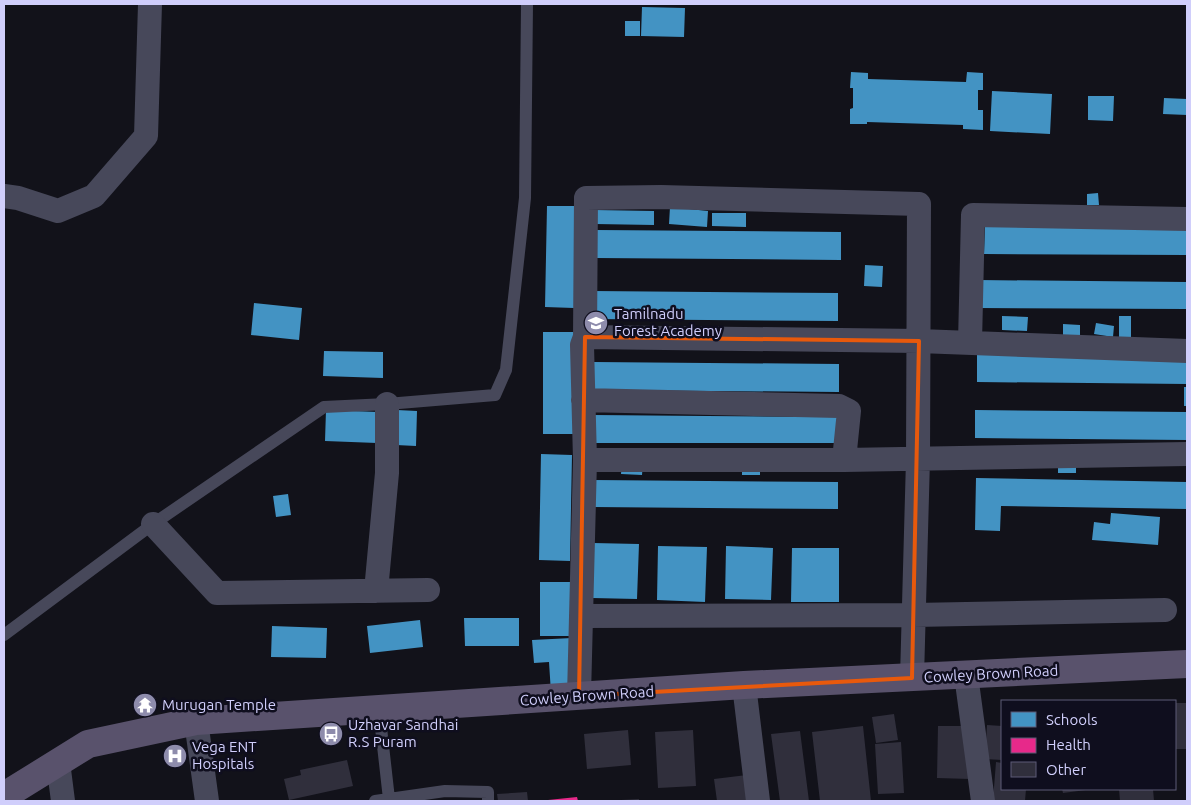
<svg xmlns="http://www.w3.org/2000/svg" width="1191" height="805" font-family="Ubuntu,sans-serif">
	<rect width="100%" height="100%" fill="#12121a"/>
	<path fill="#4393c3" d="M642,7L685,8L684,37L641,36Z
		M625,21H640V36H625Z
		M851,72L868,73V79L966,82L967,72L983,73V90H978V110H983V130L963,129V125L867,122V124H850V109L853,108V88H850Z
		M992,91L1052,94L1050,134L990,131Z
		M1088,96H1114L1113,121L1088,120Z
		M1164,98L1187,99V115L1163,114Z
		M1098,193L1099,205H1087V194Z
		M547,206H577L574,308L545,307Z
		M670,207L708,211L707,227L669,224Z
		M595,210L654,211V225L595,224Z
		M712,213H746V227L712,226Z
		M985,226L1187,227V255L984,254Z
		M596,230L841,232V260L595,258Z
		M865,265L883,266L882,287L864,286Z
		M978,280L1187,282V309L978,308Z
		M593,291L838,293V321L593,319Z
		M254,303L302,308L299,340L251,335Z
		M1002,316L1028,317L1027,331L1002,330Z
		M1119,316H1131V337H1119Z
		M1096,323L1114,326L1113,337L1094,334Z
		M1063,324L1080,325V337L1063,336Z
		M543,332H574V434H543Z
		M324,351L383,352V378L323,376Z
		M977,354L1187,356V384L977,382Z
		M594,362L839,364V392L594,390Z
		M1184,387H1187V406H1184Z
		M326,410L378,412L377,443L325,441Z
		M397,410L417,411L416,446L396,445Z
		M975,410L1187,412V440L975,438Z
		M593,415L838,417L837,443H592Z
		M541,454L572,455L570,561L539,560Z
		M622,461L643,462L642,475L621,474Z
		M1058,462L1076,463V473H1058Z
		M742,463L760,464V475H742Z
		M976,478L1187,482V509L1001,506L1000,531L975,530Z
		M593,480L838,482V509L593,507Z
		M288,494L291,515L276,517L273,496Z
		M1111,513L1160,517L1158,545L1092,540L1094,522L1110,524Z
		M593,543L639,544L637,599L592,598Z
		M658,546L707,547L705,602L657,600Z
		M726,546L773,548L771,600L725,599Z
		M792,548H839V602H791Z
		M540,582H571V636H540Z
		M464,618H519V646H465Z
		M420,620L423,647L370,653L367,626Z
		M272,626L327,628L326,658L271,657Z
		M572,638L575,691L551,693L549,662L534,663L532,640Z"/>
	<path fill="#e7298a" d="M577,797L578,801H548V800Z"/>
	<path fill="#302f3c" d="M1175,703H1187V749H1175Z
		M894,714L898,740L876,743L872,717Z
		M987,725L1002,726V760L985,759Z
		M863,726L871,801H820L812,732Z
		M938,726H972L970,779L937,778Z
		M628,730L631,765L587,769L584,734Z
		M693,730L696,786L658,788L655,732Z
		M800,731L809,801H780L771,734Z
		M901,742L904,793L878,794L875,744Z
		M347,760L353,786L289,800L284,779L301,775L300,770Z
		M996,762L1002,763V789H1026L1025,801L993,800Z
		M747,775L751,801H717L714,779Z
		M1062,789H1086V790L1063,793Z
		M1119,789H1153L1154,801H1120Z
		M527,792L528,801H498L497,794Z
		M639,799V801H621V800Z"/>
	<g fill="none" stroke-linecap="round" stroke-linejoin="round">
		<path stroke="#47485a" stroke-width="12" d="M4,635L153,524L324,407L387,404L495,395L506,370L525,198L527,4
			M389,799L445,791L488,792V801
			M375,801L389,799L379,710"/>
		<path stroke="#47485a" stroke-width="24" d="M4,196L18,198L58,211L94,196L146,136L150,4
			M585,337L919,341L1187,351
			M970,343L973,215L1187,219
			M583,400L839,406L849,411L844,460
			M585,460H844L1187,454
			M153,524L217,593L428,590
			M376,591L387,473V404
			M581,616L914,615L1165,610
			M966,675L983,801
			M744,685L758,801
			M579,696L585,460L582,345L585,337L586,198L661,197L919,204L918,459L912,678
			M196,721L207,801
			M58,762L63,801"/>
		<path stroke="#59526c" stroke-width="28" d="M4,796L88,744L196,721L744,685L1187,664"/>
	</g>
	<path fill="none" stroke="#e8590c" stroke-width="4" stroke-linejoin="round" d="M585,337L919,341L912,678L579,696Z"/>
	<defs>
		<g id="university-disc" transform="scale(1.25)"><circle r="9.5" fill="#8e8cac" stroke="#0f0e1e"/><path d="M0-5L7-2L0 1L-7-2ZM-4 1L0 2.5L4 1V4Q0 6-4 4Z" fill="#fff"/></g>
		<g id="temple-disc" transform="scale(1.25)"><circle r="9.5" fill="#8e8cac" stroke="#0f0e1e"/><path d="M0-6L5-2H3V0L6.5 2.5H4V6H1.5V3h-3V6H-4V2.5H-6.5L-3 0V-2H-5Z" fill="#fff"/></g>
		<g id="bus-disc" transform="scale(1.25)"><circle r="9.5" fill="#8e8cac" stroke="#0f0e1e"/><path d="M-5-6H5V4H4V6H2V4H-2V6H-4V4H-5ZM-3.5-4V0h7V-4ZM-3.5 1.2v1.5H-2V1.2ZM2 1.2v1.5H3.5V1.2Z" fill="#fff"/></g>
		<g id="hospital-disc" transform="scale(1.25)"><circle r="9.5" fill="#8e8cac" stroke="#0f0e1e"/><path d="M-5-5h3v3.5h4V-5h3V5h-3V1.5h-4V5h-3Z" fill="#fff"/></g>
	</defs>
	<g fill-rule="evenodd">
		<use href="#university-disc" x="596" y="323"/>
		<use href="#temple-disc" x="145" y="705"/>
		<use href="#bus-disc" x="331" y="734"/>
		<use href="#hospital-disc" x="175" y="756"/>
	</g>
	<g text-anchor="middle" stroke-width="5" stroke-linejoin="round" paint-order="stroke">
		<g font-size="15" fill="#d0cefb" stroke="#0f0e1e" text-anchor="start">
			<text x="614" y="319">Tamilnadu<tspan x="614" dy="17">Forest Academy</tspan></text>
			<text x="162" y="710">Murugan Temple</text>
			<text x="348" y="730">Uzhavar Sandhai<tspan x="348" dy="17">R.S Puram</tspan></text>
			<text x="192" y="752">Vega ENT<tspan x="192" dy="17">Hospitals</tspan></text>
		</g>
		<g font-size="15" fill="#d0cefb" stroke="#0f0e1e">
			<text transform="translate(991 674) rotate(-3)" y="5">Cowley Brown Road</text>
			<text transform="translate(587 696) rotate(-4)" y="5">Cowley Brown Road</text>
		</g>
	</g>
	<rect width="1191" height="805" fill="none" stroke="#d0cefb" stroke-width="10"/>
	<rect x="1001" y="700" width="175" height="90" fill="#0f0e1e" stroke="#5c5b76"/>
	<rect x="1011" y="712" width="25" height="15" fill="#4393c3" stroke="#5c5b76"/>
	<text x="1046" y="725" font-size="15" fill="#d0cefb">Schools</text>
	<rect x="1011" y="738" width="25" height="15" fill="#e7298a" stroke="#5c5b76"/>
	<text x="1046" y="750" font-size="15" fill="#d0cefb">Health</text>
	<rect x="1011" y="762" width="25" height="15" fill="#302f3c" stroke="#5c5b76"/>
	<text x="1046" y="775" font-size="15" fill="#d0cefb">Other</text>
</svg>
